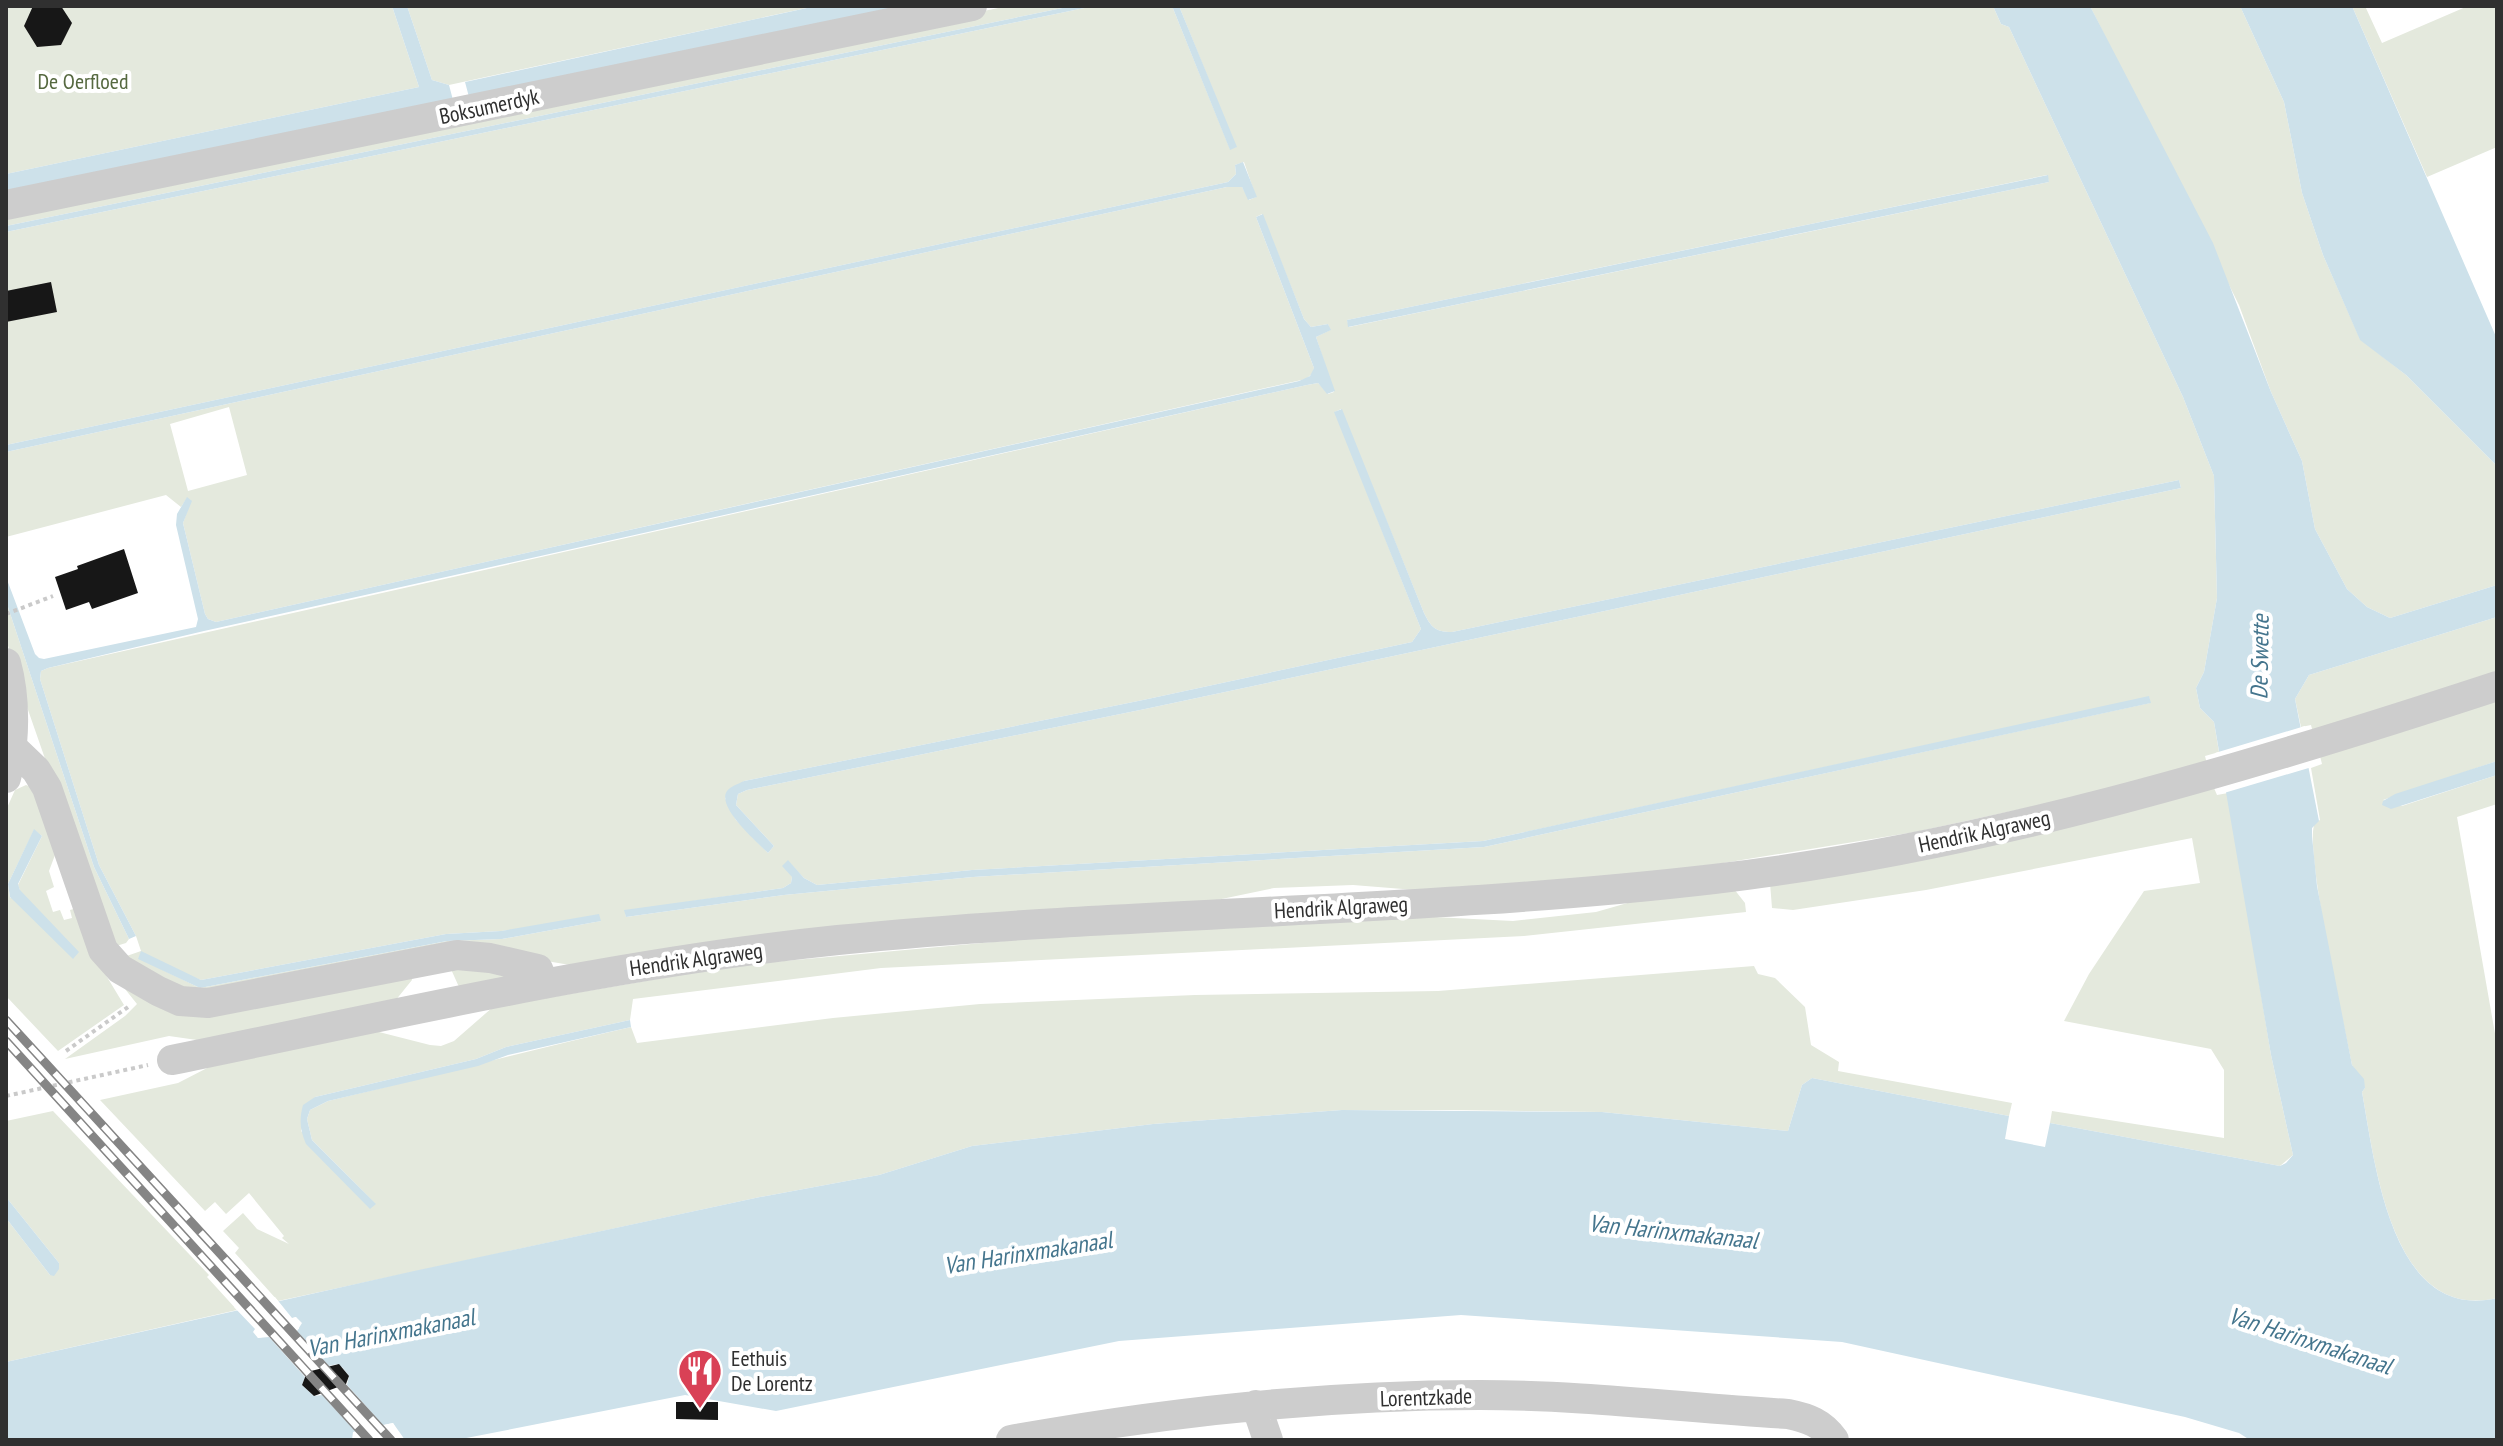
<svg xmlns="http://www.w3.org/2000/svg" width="2503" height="1446" font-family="'PT Sans Narrow',sans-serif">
	<rect width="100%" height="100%" fill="#fff"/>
	<path fill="#e4e9dd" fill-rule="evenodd" d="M6,6H392L419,87L6,174Z
		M407,6H816L449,85L432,80Z
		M1008,6H1072L6,226V213Z
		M1094,6H1172L1230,149L1236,147L1179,6H1993L2001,24L2009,27L2183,397L2214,476L2217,598L2204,672L2196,688L2200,708L2214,722L2219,752L2205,756L2207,764L2122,787L1915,832L1717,864L1619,876L1428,891L1353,885L1274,888L1212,901L576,966L470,948L180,994L121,958L141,951L136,936L99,865L40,679L41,671L48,668L1307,385L1318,383L1328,394L1334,392L1316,337L1330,330L1328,324L1311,327L1304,319L1262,214L1256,217L1314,368L1313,373L1306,379L216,622L208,619L205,614L183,523L188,509L187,498L181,507L166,495L6,537V452L1227,187H1242L1249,200L1256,197L1244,162L1235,165L1236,174L1228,182L6,445V232ZM2047,175L2049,182L1349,327L1347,320ZM229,407L247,475L188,491L170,424ZM1341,409L1424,613C1431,627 1435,632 1452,632L2179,480L2181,488L1145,709L747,790L738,794L736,805L774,846L768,853L736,820L725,798L744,781L1143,700L1412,642L1421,629L1335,412ZM2149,697L2150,703L1484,847L973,877L784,895L626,917L625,911L783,888L791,883L792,877L788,861L804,878L817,885L972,870L1483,841ZM601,921L502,939L447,941L200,988L138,958L201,980L446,934L501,931Z
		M2090,6H2240L2284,102L2302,193L2323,255L2360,339L2406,375L2497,466V585L2390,618L2367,607L2347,589L2315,529L2302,461L2271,392L2239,305Z
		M2352,6H2365L2382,43L2468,6H2497V147L2427,177Z
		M6,601L94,867L129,939L126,943L113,947L109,942L27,707L6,639Z
		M2497,617V673L2313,733L2311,725L2301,727L2295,699L2309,675Z
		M2497,699V761L2383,800L2402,806L2497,775V804L2457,817L2497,1045V1298C2391,1323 2375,1162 2362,1092L2365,1088L2352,1065C2345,1029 2303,845 2315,823L2320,820L2311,768L2322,764L2320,756Z
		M26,785L31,787L58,847L49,871L54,887L46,891L53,912L60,910L64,920L72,918L70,910L77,908L98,962L124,1005L58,1051L6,996V810L15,790ZM34,830L42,836L18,885L20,890L10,898L8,884Z
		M2214,788L2217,795L2228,793L2271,1055L2293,1155L2280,1166L2050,1123L2052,1111L2224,1138V1070L2211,1049L2064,1021L2089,974L2144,891L2200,883L2192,838L1926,890L1793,910L1772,908L1770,883Z
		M1734,889L1745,903L1746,912L1524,936L881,968L633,999L630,1020L506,1047L476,1059L315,1097L301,1131L375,1203L312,1140L307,1119L310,1110L328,1101C430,1077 530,1050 631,1027L637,1043L833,1018L980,1004L1195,995L1438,991L1754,966L1758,974L1775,978L1805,1007L1811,1045L1839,1062L1838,1071L2012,1103L2009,1116L1812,1078L1802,1085L1788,1131L1602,1112L1452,1110H1342L1153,1124L972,1146L879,1175L760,1197L278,1301L235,1253L239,1248L223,1231L243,1213L257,1229L289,1244L282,1238L284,1236L249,1193L226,1214L215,1202L205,1211L100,1100L178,1083L211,1066L375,1031L430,1045L441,1046L454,1041L493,1007L739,965L1059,936L1434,917L1513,921L1596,912L1652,896Z
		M450,967L519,975L459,987Z
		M412,973V980L395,1001L204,1041L169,1036L65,1059L125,1016L137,1004L125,989L164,1003Z
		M53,1111L209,1275L207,1277L237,1310L6,1362V1218L50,1275L59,1263L6,1197V1121Z"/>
	<path fill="#cde1ea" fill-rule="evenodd" d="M392,6H407L432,80L449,85L453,100L6,192V174L419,87Z
		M816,6H915L469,97L465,82Z
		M1072,6H1094L6,232V226Z
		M1172,6H1179L1237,147L1230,150Z
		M1993,6H2090L2213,243L2271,392L2302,461L2315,529L2347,589L2367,607L2390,618L2497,585V617L2309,675L2295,699L2319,821L2312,828V836L2317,886L2352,1065L2364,1079L2365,1088L2362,1092C2375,1163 2391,1323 2497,1298V1440H2250L2239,1433L2185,1417L1842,1342L1461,1315L1119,1341L776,1411L685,1395L456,1440H370L397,1431L393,1423L353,1432L352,1440H6V1362L414,1271L760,1197L879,1175L972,1146L1153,1124L1342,1110L1602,1112L1788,1131L1802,1085L1812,1078L2009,1116L2005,1139L2045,1147L2050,1123L2280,1166L2286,1163L2293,1155L2271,1055L2214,722L2200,708L2196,688L2204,672L2217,598L2214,476L2183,397L2009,27L2001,24ZM296,1317L299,1329L258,1338L255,1330Z
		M2240,6H2352L2497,339V466L2406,375L2360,340L2323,255L2302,193L2284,102Z
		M1243,162L1257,197L1248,200L1242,187H1227L6,452V445L1228,182L1236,174L1235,165Z
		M2048,175L2049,182L1348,327L1347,320Z
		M1263,214L1304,319L1311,327L1328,324L1331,330L1316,337L1335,391L1327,394L1318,383L1307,385L204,631L48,668L41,671L40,679L99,865L136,936L129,939L94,867L6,601V577L35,654L39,658L44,659L196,627L198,619L176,525L177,514L187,497L192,501L183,523L205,614L208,619L216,622L1299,381L1310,376L1314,368L1256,217Z
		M1342,409L1424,613C1431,627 1435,632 1452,632L2179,480L2181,488L1145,709L747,790L738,794L736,805L774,846L768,853C757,842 716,807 727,791C731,786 738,784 744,781L1143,700L1412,642L1421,629L1334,412Z
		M2149,696L2151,703L1484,847L973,877L784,895L626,917L624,910L783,888L791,883L792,877L782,866L788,860L804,878L817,885L972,870L1483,841Z
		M2497,761V775L2391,809L2382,805L2383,801L2395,794Z
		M34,829L42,836L18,884L20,890L79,952L73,959L10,897L8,884Z
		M599,914L601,921L502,939L447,941L200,988L138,959L141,951L201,980L446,934L501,931Z
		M630,1020L631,1027L508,1055L478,1066L328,1101L310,1110L307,1119L312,1140L376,1204L370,1209L306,1144C300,1130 299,1120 303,1105L315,1097L476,1059L506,1047Z
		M6,1197L59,1263V1269L54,1276L50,1275L6,1218Z"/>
	<path fill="#fff" d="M2305,726L2312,767L2224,793L2215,753Z
		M275,1297L292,1318L296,1317L302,1323L297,1331L329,1366L337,1364L339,1368L342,1367L349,1376L347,1385L383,1425L393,1423L405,1440H366L368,1436L392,1427L357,1436L356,1440H352L355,1431L322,1395L314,1396L302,1385L305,1377L269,1337L258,1338L253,1332L255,1329L234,1307Z"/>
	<path fill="#171717" d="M33,6H61L72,23L61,45L37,47L24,26Z
		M51,282L57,312L6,322V291Z
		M124,549L138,593L92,609L89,602L66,610L55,577L78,569L77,566Z
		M339,1364L349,1376L346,1384L314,1396L302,1385L307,1372Z
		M676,1402H718V1420L676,1419Z"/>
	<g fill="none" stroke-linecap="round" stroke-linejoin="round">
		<path stroke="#cacaca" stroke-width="4" stroke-dasharray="4 4" stroke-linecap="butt" d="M6,614L53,596
			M66,1051L128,1007V1004
			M6,1096L148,1065"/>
		<path stroke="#cdcdcd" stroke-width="30" d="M6,205L972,6
			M6,663C16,699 15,743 6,778
			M12,747L36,770L47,788L103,950L120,969L158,991L180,1001L208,1003L457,955L490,958L538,969L544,984
			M172,1060C393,1015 613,963 838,940C1129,911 1423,913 1714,879C1980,848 2244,769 2497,686
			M1256,1405L1268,1440
			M1011,1440C1166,1412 1323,1395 1480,1395C1583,1395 1686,1408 1788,1414C1808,1418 1822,1423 1834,1440"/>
		<g stroke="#858585" stroke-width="9">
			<path id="rail" d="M6,1020L391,1440
				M6,1041L369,1440"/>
		</g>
		<use href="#rail" stroke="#fff" stroke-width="6" stroke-dasharray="18" stroke-linecap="butt"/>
	</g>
	<defs>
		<g id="restaurant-pin" transform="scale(2.3)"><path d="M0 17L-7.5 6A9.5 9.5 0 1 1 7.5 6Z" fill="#d94156" stroke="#fff"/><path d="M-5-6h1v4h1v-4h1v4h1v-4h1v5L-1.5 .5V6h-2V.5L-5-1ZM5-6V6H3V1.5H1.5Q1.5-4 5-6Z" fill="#fff"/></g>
	</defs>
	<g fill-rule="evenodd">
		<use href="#restaurant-pin" x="700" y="1371"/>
	</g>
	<g text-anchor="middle" stroke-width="8" stroke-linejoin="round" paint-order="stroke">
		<g font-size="22" fill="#566940" stroke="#fff">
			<text x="83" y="89">De Oerfloed</text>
		</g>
		<g font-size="22" fill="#303030" stroke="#fff">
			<text transform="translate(489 106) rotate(-12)" y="8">Boksumerdyk</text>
			<text transform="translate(1984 831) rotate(-12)" y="8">Hendrik Algraweg</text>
			<text transform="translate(1341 907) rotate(-3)" y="8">Hendrik Algraweg</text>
			<text transform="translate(696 959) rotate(-8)" y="8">Hendrik Algraweg</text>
			<text transform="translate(1426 1397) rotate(-2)" y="8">Lorentzkade</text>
		</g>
		<g font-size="22" fill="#303030" stroke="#fff" text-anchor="start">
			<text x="731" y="1366">Eethuis<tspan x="731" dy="25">De Lorentz</tspan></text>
		</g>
		<g font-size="24" font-style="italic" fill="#44758d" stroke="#fff">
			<text transform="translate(2260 657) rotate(-89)" y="8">De Swette</text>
			<text transform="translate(1673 1232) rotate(6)" y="8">Van Harinxmakanaal</text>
			<text transform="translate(1028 1253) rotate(-9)" y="8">Van Harinxmakanaal</text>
			<text transform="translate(391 1333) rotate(-11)" y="8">Van Harinxmakanaal</text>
			<text transform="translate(2310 1341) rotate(18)" y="8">Van Harinxmakanaal</text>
		</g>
	</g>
	<rect width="2503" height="1446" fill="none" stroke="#303030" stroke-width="16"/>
</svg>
